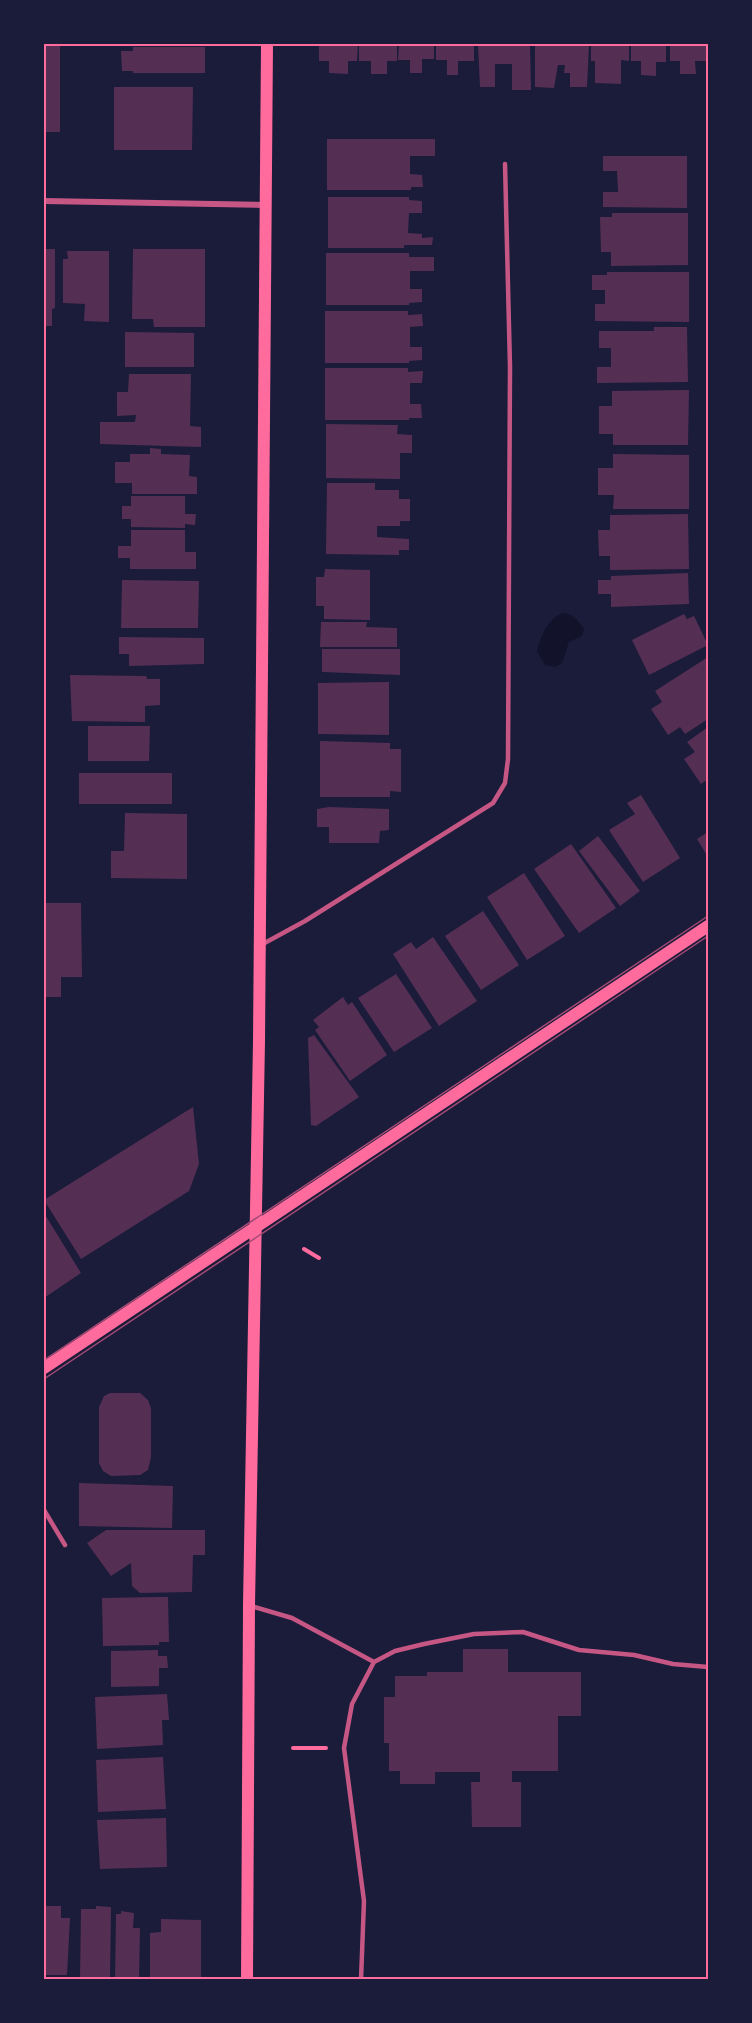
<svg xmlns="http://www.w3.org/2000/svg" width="752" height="2023" font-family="Overpass,sans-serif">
	<rect width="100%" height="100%" fill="#1b1b3a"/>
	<path fill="#12122b" d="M563,613C573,613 578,621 584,629L582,636L569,642L562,663L555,667L545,665L537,651C542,635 546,620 563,613Z"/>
	<path fill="#542f53" d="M44,44H60V132H44Z
		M319,44H358L357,61H348V74L329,73V61H319Z
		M359,44H397V61H387V74H371V61H359Z
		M399,44H434V59H422V73H410V60H398Z
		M436,44H474V61H458V75H447V60H436Z
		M478,44H530L531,90H512V64H495V87H480Z
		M535,44H589L587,87H570V73H564L565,65H558L554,88L535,87Z
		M591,44H629V61L621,60V84L595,83V61H591Z
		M631,44H666V62H656V76L641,75V61H631Z
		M670,44H708V61H695L696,74H680V61H670Z
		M133,47H205V73H133V71H122L121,51H133Z
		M114,87H193L192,150H114Z
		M327,139H435V156H410V174L422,175L423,187H411V190H327Z
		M603,156H687V208L603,207V192H618L617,171H603Z
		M328,197H409V200L422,201V213H409L408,233L422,234V238L433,237L432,245H404V248H328Z
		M612,213H688V265L611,266V252H601L600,217H612Z
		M44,249H55V308L52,309V326H44Z
		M133,249H205V327H154L153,319H132Z
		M67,251H109V322L84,321L85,304L63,303V259H68Z
		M326,253H409V257H434V271H410V289H422V302L409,303V305H326Z
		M607,272H689V322L595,321V304H605V290H592V275H607Z
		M325,311H408V315L422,314L423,326L410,327V347H422V360L409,361V363H325Z
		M654,327H687L688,382L597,383V367H611V348H599V331H654Z
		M125,332L194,333V367H125Z
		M325,368H408V372L423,371L422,383H410V404H421L422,418H409V420H325Z
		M129,374H191L190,426L201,427V447L100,444V422H135L136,415L117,416V392H128Z
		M689,390L688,445H613V434H599V406H612V391Z
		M326,424L398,425L397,434L412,435V453H400V479L326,478Z
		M150,448L161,449V454L190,455L189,476L197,477V494H132V483H115V462H130V454H150Z
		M613,454L689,455V509H613L614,495H598V468H613Z
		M327,483H375V490H399V499H410V521H400V526H377V537L409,539V550H399V555L326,554Z
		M131,496H185V514H196L195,525L185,524V528L131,527V519H122V506H131Z
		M688,514L689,569L610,570V556H599L598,530H610V515Z
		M131,530H185V552H196V569H130V558H118V546H131Z
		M325,569L370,570V620L324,619V606H316V577H324Z
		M688,573L689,604L611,607V594H598V580H611V576Z
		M122,580L199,581L198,628H121Z
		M684,614L687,619L694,616L708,645L649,675L632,640Z
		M321,622H367L366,627L397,628V647H320Z
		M119,637L204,638V664L129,666V654H119Z
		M322,649H400V675L322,672Z
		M708,657V719L685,734L680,727L668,735L651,709L662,702L655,691Z
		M70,675L146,676L147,679H160V705L145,706V722L72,721Z
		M389,682V735L318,734V683Z
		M88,726H150L149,761H88Z
		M708,727V779L701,784L684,759L695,752L687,742Z
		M320,741L390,743V749H401V792L390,791V797H320Z
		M79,773H172V804H79Z
		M641,795L680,858L643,882L609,830L635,814L627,803Z
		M329,807L389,809V830L380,831L379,843H329V827H317V809Z
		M125,813L187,814V879L111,878V851H124Z
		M708,832V857L697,839Z
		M598,836L640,891L620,906L579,851Z
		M571,844L616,908L579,933L534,869Z
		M524,873L565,936L527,960L487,897Z
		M44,903H81L82,977H61V997H44Z
		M483,911L519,965L481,990L445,936Z
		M433,937L477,1001L439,1026L393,954L411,942L416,949Z
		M396,974L432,1028L394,1052L358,998Z
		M343,997L348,1005L352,1002L387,1055L350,1081L315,1030L319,1027L313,1020Z
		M314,1035L359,1097L316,1126L311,1125L308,1038Z
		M193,1107L199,1164L189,1191L81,1259L44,1200Z
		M44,1213L81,1273L44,1298Z
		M110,1393H140L148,1400L151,1408V1457L148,1470L140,1475L111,1476L103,1471L99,1463V1407L104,1396Z
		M79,1483L173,1486L172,1528L79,1526Z
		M106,1530H205V1555H193L192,1592L140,1593L132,1586L131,1563L111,1576L87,1543Z
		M157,1597H168L169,1642H159V1645L103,1646L102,1598Z
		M463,1649H508V1672H581V1716H558V1771H512V1782H521V1827H472L471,1782H480V1772H435V1784H400V1771H389V1743H384V1697H395V1676H427V1672H463Z
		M158,1650V1656H167L168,1668H159V1686L111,1687V1651Z
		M167,1694L169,1720H162L163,1745L97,1749L95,1697Z
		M163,1757L166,1809L98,1812L96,1760Z
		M166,1818L167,1867L100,1869L97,1820Z
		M44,1906H61V1918H70L67,1975H44Z
		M96,1906L111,1907L110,1980H80L81,1909H96Z
		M121,1911L134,1913L133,1928H140L139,1980H115L116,1914H121Z
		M161,1919L201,1920V1980H150V1933L161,1932Z"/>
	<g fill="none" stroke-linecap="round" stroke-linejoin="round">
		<path stroke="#ff6b9d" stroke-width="4" d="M304,1249L319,1258
			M293,1748H326"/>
		<path stroke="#c65784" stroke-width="4.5" d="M261,945L305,921L493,803L505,783L508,759L510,367L505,164
			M44,1510L65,1545
			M251,1606L292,1618L374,1662L395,1651L424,1644L474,1634L523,1632L579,1650L634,1655L673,1664L708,1667
			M361,1980L364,1901L344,1748L352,1704L374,1662"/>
		<path stroke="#c65784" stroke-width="6" d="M44,201L266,205"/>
		<path stroke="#ff6b9d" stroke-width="12" d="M44,1368L708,926
			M247,1980L249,1605L259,1041L267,44"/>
		<path stroke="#a44b75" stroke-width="1.5" d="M44,1360L708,916
			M44,1379L708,936"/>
	</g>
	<rect width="752" height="2023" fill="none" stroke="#1b1b3a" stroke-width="90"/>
	<rect x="45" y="45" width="662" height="1933" fill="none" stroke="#ff6b9d" stroke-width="2"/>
</svg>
